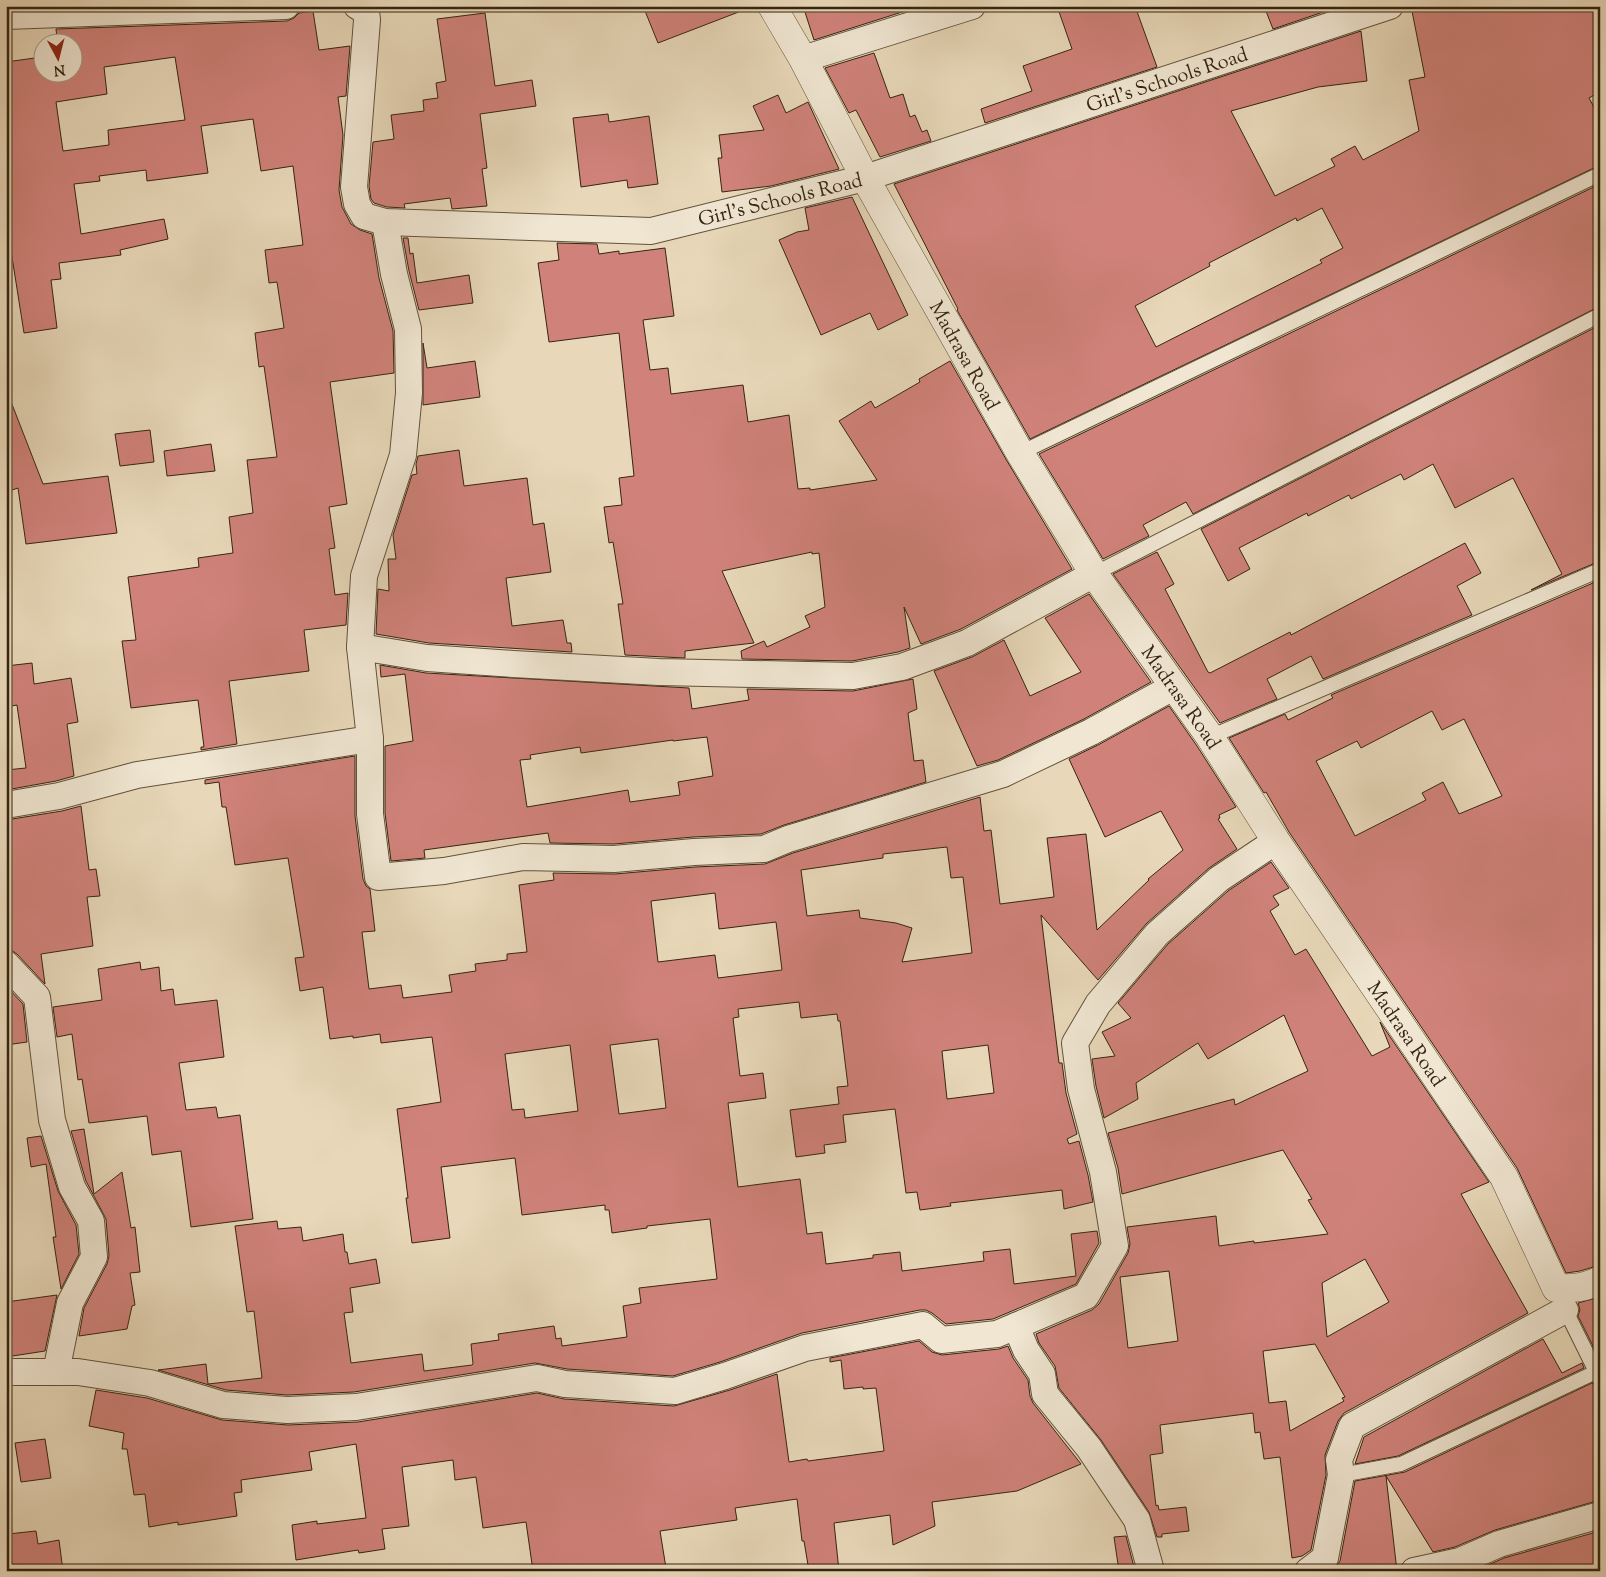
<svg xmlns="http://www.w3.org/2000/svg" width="1606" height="1577" font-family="'Sorts Mill Goudy',serif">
	<rect width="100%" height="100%" fill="#e8d8b9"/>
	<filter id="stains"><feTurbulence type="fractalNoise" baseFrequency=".004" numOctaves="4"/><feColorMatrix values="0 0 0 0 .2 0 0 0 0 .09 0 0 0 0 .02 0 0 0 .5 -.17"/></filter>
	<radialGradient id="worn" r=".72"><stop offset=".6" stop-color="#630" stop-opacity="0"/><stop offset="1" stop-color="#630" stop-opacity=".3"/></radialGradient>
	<path fill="#d0827a" stroke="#352511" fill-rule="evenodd" d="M643,6H749V8L658,43Z
		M803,6H921L814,40Z
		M1057,6H1135L1157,67L985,123L981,109L1032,91L1023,66L1072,49Z
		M1264,6H1341L1273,29Z
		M1411,6H1600V92L1589,98L1600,118V165L1030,439L957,310L958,309L894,184L1361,31L1367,81L1318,87L1231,111L1275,196L1335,166L1331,159L1355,146L1363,160L1419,131L1409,80L1425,77ZM1322,208L1343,248L1320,260L1322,263L1156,347L1135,306L1210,266L1209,263L1296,218L1297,221Z
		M313,11L319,50L350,46L346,96L338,97L343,135L339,190L342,207L351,224L360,230L372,234L379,278L393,331L394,373L330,382L347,504L329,507L335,548L329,549L335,595L348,593L346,625L304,630L309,671L229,681L237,744L201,750V747H204L198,700L131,708L122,641L136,640L128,577L199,567L198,558L233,553L229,517L253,513L247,460L277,457L264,366L259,367L255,333L284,328L277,282L269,283L265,250L303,245L293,166L261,171L253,119L201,126L208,173L147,181L146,170L99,176L100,181L74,184L81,234L164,219L168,239L120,250L121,255L59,263L61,279L51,280L57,328L24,333L6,219V62L42,57V72H72V42H52L51,39L57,38L56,29L287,21L294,18L299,13ZM175,57L185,120L108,130L109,145L63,151L56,102L107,94L104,67Z
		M485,13L495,86L532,80L536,106L480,114L487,168L482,169L487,206L452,209L450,198L404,204L405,208L387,207L374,203L371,199L369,186L373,142L394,139L391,115L424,111L423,100L438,98L436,83L446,81L437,19Z
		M874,53L890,98L903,94L910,117L915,115L922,132L927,130L931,141L880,157L856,110L849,113L825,68Z
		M778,95L786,113L808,102L839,169L771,186L722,192L718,158H722L719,135L764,130L753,106Z
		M608,114L609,122L649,116L658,184L628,188L627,180L581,187L573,118Z
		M1598,185L1600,188V306L1193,514L1186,502L1143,525L1149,536L1103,559L1039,454Z
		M852,197L908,315L878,330L870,313L821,335L779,240L797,232L809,230L805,208Z
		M403,238H408L410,254L413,253L417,283L469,275L473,303L419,310L409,271Z
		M557,243L597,244L599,254L619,251V254L665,248L674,316L643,320L650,370L668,368L671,394L743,385L748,422L789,415L798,489L810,488V490L877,480L839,421L871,401L875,408L920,382L919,379L950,361L1007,461L1072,569L961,629L921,644L904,607L910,648L898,652L852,661L742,659L741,651L764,641L767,647L810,627L805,616L825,607L819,553L812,554V552L722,571L754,643L685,651V658L625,655L618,604H623L613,542L609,543L604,507L622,505L619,478L634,476L619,333L549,342L538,263L559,260Z
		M1600,325V561L1531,590L1562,574L1513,478L1455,508L1433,464L1404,480L1401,474L1351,499L1349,495L1308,516L1307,513L1239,548L1250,569L1228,581L1201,529Z
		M423,343L427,368L475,361L480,397L423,405Z
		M6,394H8L43,484L108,476L117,533L26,544L18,488L6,492Z
		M150,430L154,462L120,466L115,434Z
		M211,444L215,471L167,476L164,451Z
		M459,450L464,486L527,478L533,525L544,523L551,572L506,578L512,626L563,620L567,643H571L572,652L429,643L376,634L378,589L389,591L388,559H396L393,535L412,475L417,474L416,464L418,456Z
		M1465,543L1481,573L1457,586L1472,615L1323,679L1311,656L1267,679L1277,699L1220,723L1113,574L1157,552L1174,584L1165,589L1208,672L1210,673L1290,632L1291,635Z
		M1600,580V1265L1580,1271L1566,1273L1517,1168L1289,832L1266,792L1264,793L1229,738L1285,714L1288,720L1333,698L1331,695ZM1432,711L1442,730L1464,719L1502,796L1459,814L1443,782L1422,793L1426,800L1355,836L1316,761L1357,741L1361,748Z
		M1089,594L1151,682L1084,719L998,760L977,766L934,671L972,657L1004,640L1030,696L1081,672L1045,618Z
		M32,663L34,684L71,678L78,722L67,724L74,776L56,781L6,790V770L26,768L17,705L6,707V666Z
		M380,665L426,673L689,688L692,709L749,700L747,689L853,691L913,679L917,709L908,713L914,761L923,760L926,782L784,825L761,834L693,837L614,844L550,843L548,833L424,850L425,858L391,861L385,813V746L413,741L405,674L381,677ZM707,737L713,776L678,782L680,795L630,802L628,790L527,807L520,760L531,759L530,755L580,747L581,753L673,740V741Z
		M1169,706L1197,746L1236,807L1219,815L1220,818L1218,819L1237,849L1209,868L1147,923L1098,980L1041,915L1059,1063H1062L1066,1093L1077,1134L1067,1139L1069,1144L1079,1141L1088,1175L1093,1202L1064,1209L1062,1190L950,1203L951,1206L920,1210L917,1192L906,1193L895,1109L843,1115L846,1142L824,1145L825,1153L796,1157L790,1110L839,1104L837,1087L848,1086L840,1021H838L837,1014L801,1018L799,1002L738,1009L739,1017L733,1018L740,1076L763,1073L766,1098L728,1103L738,1187L800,1179L807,1234L822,1232L826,1264L873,1258V1255L900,1252L902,1271L984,1261L983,1252L1010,1249L1014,1284L1076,1276L1071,1234L1097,1231L1099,1243L1076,1284L993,1319L946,1324L932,1313L926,1310H920L802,1333L720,1362L673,1376L567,1369L535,1363L354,1392L287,1395L226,1390L158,1370L206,1364L208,1384L262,1378L254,1311L247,1312L235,1226L277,1221L278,1229L301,1227L303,1241L343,1234L345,1252H347L349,1264L376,1259L380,1283L350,1288L353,1312L344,1313L351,1363L422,1354L424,1371L472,1365L473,1364L471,1344L499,1340L498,1334L554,1326L556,1339L561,1338L562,1346L627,1337L623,1306L641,1303L639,1288L717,1279L710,1219L647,1226V1228L612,1233L609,1210H605V1205L522,1215L515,1158L441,1167L450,1238L412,1243L406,1198H408L397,1109L441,1102L432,1037L381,1043L380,1034L353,1038V1036L330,1039L323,987L300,991L295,958L304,957L288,858L235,865L226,807H222L219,782L205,784V780L355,756V816L363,879L366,886L370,889L375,931L362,932L369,989L401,985L403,998L452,992L449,975L476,971L475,964L507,960V954L527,952L519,885L554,880L553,873L615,874L695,867L765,864L793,853L980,797L984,831L991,830L1000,904L1054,897L1047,838L1086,834L1097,930L1149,880L1148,879L1183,850L1161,811L1105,837L1069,759L1098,745ZM947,847L951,878L963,877L972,953L902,962L912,928L896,923L860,918L859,910L807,916L801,870L883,858V854ZM715,893L719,929L776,922L782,970L718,978L715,955L658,962L651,901ZM658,1039L666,1108L619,1114L610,1045ZM570,1045L578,1111L525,1118L524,1109L512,1110L505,1054ZM988,1045L994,1093L947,1099L942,1051Z
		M81,806L89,870L96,869L100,896L87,897L93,946L41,954L45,984L17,954L11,950L6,949V820L62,811Z
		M1271,862L1289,888L1273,896L1279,905L1270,911L1295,955L1306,949L1372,1056L1390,1047L1380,1022L1489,1182L1461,1194L1528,1313L1344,1413L1338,1421L1325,1455L1326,1475L1311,1550L1302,1556L1292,1558L1280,1457L1264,1459L1260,1432L1255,1433L1253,1413L1160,1425L1163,1453L1150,1455L1156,1506L1158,1505L1159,1510L1186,1507L1189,1531L1162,1534V1537H1157L1149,1512L1101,1440L1059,1388L1055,1366L1039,1343L1036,1334L1092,1310L1099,1304L1128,1253L1130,1244L1127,1227L1216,1216L1219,1246L1254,1241V1243L1328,1234L1308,1200L1312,1199L1283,1150L1122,1194L1118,1168L1108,1133L1234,1099L1235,1105L1308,1071L1284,1015L1208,1059L1198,1043L1136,1083L1138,1099L1104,1118L1096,1086L1092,1059L1115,1056L1102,1032L1131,1018L1118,1003L1168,944L1228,891ZM1365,1259L1389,1302L1327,1337L1322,1283ZM1169,1271L1178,1341L1128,1348L1120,1277ZM1315,1344L1345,1397L1342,1398L1344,1401L1290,1431L1286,1401L1269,1403L1263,1351Z
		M140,962L141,970L159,967L161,991L173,989L175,1005L217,1000L224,1057L179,1063L186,1110L216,1107L218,1118L240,1115L253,1219L191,1227L181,1151L152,1155L147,1116L89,1123L82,1079L78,1080L72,1034L57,1037L53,1007L102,1000L98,969Z
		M6,986L23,1004L27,1042L6,1045Z
		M84,1129L94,1194L122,1172L131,1228L135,1227L140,1272L130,1273L135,1305L132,1306L127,1329L79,1336L84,1308L107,1264L109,1256L106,1219L86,1181L71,1131Z
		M41,1136L58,1191L76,1225L79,1254L61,1289L53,1237H56L46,1164L31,1167L27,1138Z
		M57,1295L45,1351L6,1357V1302Z
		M1600,1297V1360L1578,1316L1580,1310L1578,1303Z
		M1543,1339L1562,1373L1582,1363L1584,1368L1398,1456L1355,1464L1364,1437Z
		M919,1341L932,1352L942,1355L999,1349L1008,1346L1013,1358L1028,1380L1030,1396L1033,1403L1081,1464L1017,1491L932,1502L935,1526L893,1545L890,1515L834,1523L839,1571H809L804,1541H802L797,1499L735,1508L737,1520L660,1531L666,1568L649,1571H533L526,1522L483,1528L476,1477L455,1480L453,1460L402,1467L409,1526L382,1529L385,1549L359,1553L358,1550L296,1560L292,1525L317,1521V1524L366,1518L356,1444L309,1452L312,1470L241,1480L242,1492L234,1493L237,1516L178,1525V1522L149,1527L145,1494L134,1495L127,1449H122L124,1433L89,1426L96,1390L147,1398L222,1420L288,1425L358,1422L537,1393L564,1399L674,1406L730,1390L777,1374L789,1462L807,1459L808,1461L884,1451L876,1388L863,1389V1387L844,1389L841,1360L830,1362V1358Z
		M1592,1383L1596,1387L1600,1389V1500L1495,1530L1455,1547L1433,1552L1386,1476L1397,1571H1333L1340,1561L1355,1481L1405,1472Z
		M45,1439L51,1478L21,1482L15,1443Z
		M36,1531L38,1544L59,1540L63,1571H13L8,1534Z
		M1600,1531V1565L1577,1571H1475L1504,1558Z
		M1126,1536L1135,1571H1119L1114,1537Z"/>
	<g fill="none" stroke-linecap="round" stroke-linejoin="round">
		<g stroke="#62523b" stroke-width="16">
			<path id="service" d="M1020,453L1600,174
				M1094,574L1600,315
				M1210,737L1600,570
				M1563,1305L1600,1380
				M1341,1475L1401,1464L1600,1370"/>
		</g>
		<g stroke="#62523b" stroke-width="28">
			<g id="minor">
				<path id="s1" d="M357,6L366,11L367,20L354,187L357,204L364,216L385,222L651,231L865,178L1390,6"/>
				<path d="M6,16L286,6"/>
				<path d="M803,59L972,6"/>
				<path d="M385,222L394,274L408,329L409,393L403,455L364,576L360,647L370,739V814L378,877L444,871L523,857L614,859L694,852L764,849L788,839L1003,774L1091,732L1173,687"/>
				<path d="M360,647L427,658L513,664L659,672L853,676L902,667L967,643L1094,574"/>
				<path d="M6,805L59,796L137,775L370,739"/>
				<path d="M6,964L37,997L52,1120L72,1187L91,1221L94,1257L70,1303L56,1372"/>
				<path d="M1016,1326L1026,1350L1042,1374L1045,1394L1089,1448L1137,1520L1151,1571"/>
				<path d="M6,1372H78L150,1383L223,1405L287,1410L356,1407L537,1378L565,1384L675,1391L725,1376L805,1348L923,1325L941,1340L997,1334L1086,1296L1115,1246L1103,1172L1081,1089L1075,1043L1098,1004L1157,934L1219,879L1276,841"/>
				<path d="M1308,1571L1325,1558L1341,1475L1339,1460L1352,1426L1565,1310"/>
				<path d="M1414,1571L1460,1561L1499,1544L1600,1515"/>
			</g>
		</g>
		<g stroke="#62523b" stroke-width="29">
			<g id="tertiary">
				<path id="s2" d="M772,6L803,59L865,178L1020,453L1094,574L1210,737L1276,841L1504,1177L1556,1288C1572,1289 1585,1288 1600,1280"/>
			</g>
		</g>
		<use href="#service" stroke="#f0e6d2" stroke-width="14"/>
		<use href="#minor" stroke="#f0e6d2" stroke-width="26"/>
		<use href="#tertiary" stroke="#f0e6d2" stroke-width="28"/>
	</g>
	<g text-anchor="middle" stroke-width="4" stroke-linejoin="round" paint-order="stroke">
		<g font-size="20" fill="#352511" stroke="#f0e6d2">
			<text dy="7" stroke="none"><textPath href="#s1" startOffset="1044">Girl's Schools Road</textPath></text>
			<text dy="7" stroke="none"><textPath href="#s1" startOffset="639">Girl's Schools Road</textPath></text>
			<text dy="7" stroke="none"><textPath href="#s2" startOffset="399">Madrasa Road</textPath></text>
			<text dy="7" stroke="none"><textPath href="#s2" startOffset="804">Madrasa Road</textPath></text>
			<text dy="7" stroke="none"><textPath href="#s2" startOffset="1209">Madrasa Road</textPath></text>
		</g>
	</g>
	<rect width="1606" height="1577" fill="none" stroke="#e8d8b9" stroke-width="25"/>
	<rect x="8" y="8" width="1591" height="1562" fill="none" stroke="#352511" stroke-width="2.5"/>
	<rect x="12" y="12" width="1581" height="1552" fill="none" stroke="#352511"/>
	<g transform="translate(58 58) rotate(173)"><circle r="24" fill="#f0e6d2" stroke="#a59985"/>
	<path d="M0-4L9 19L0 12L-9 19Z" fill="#8f2418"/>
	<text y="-8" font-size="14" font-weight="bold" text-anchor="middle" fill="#352511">N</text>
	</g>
	<rect width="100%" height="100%" filter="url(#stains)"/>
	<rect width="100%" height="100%" fill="url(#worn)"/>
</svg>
